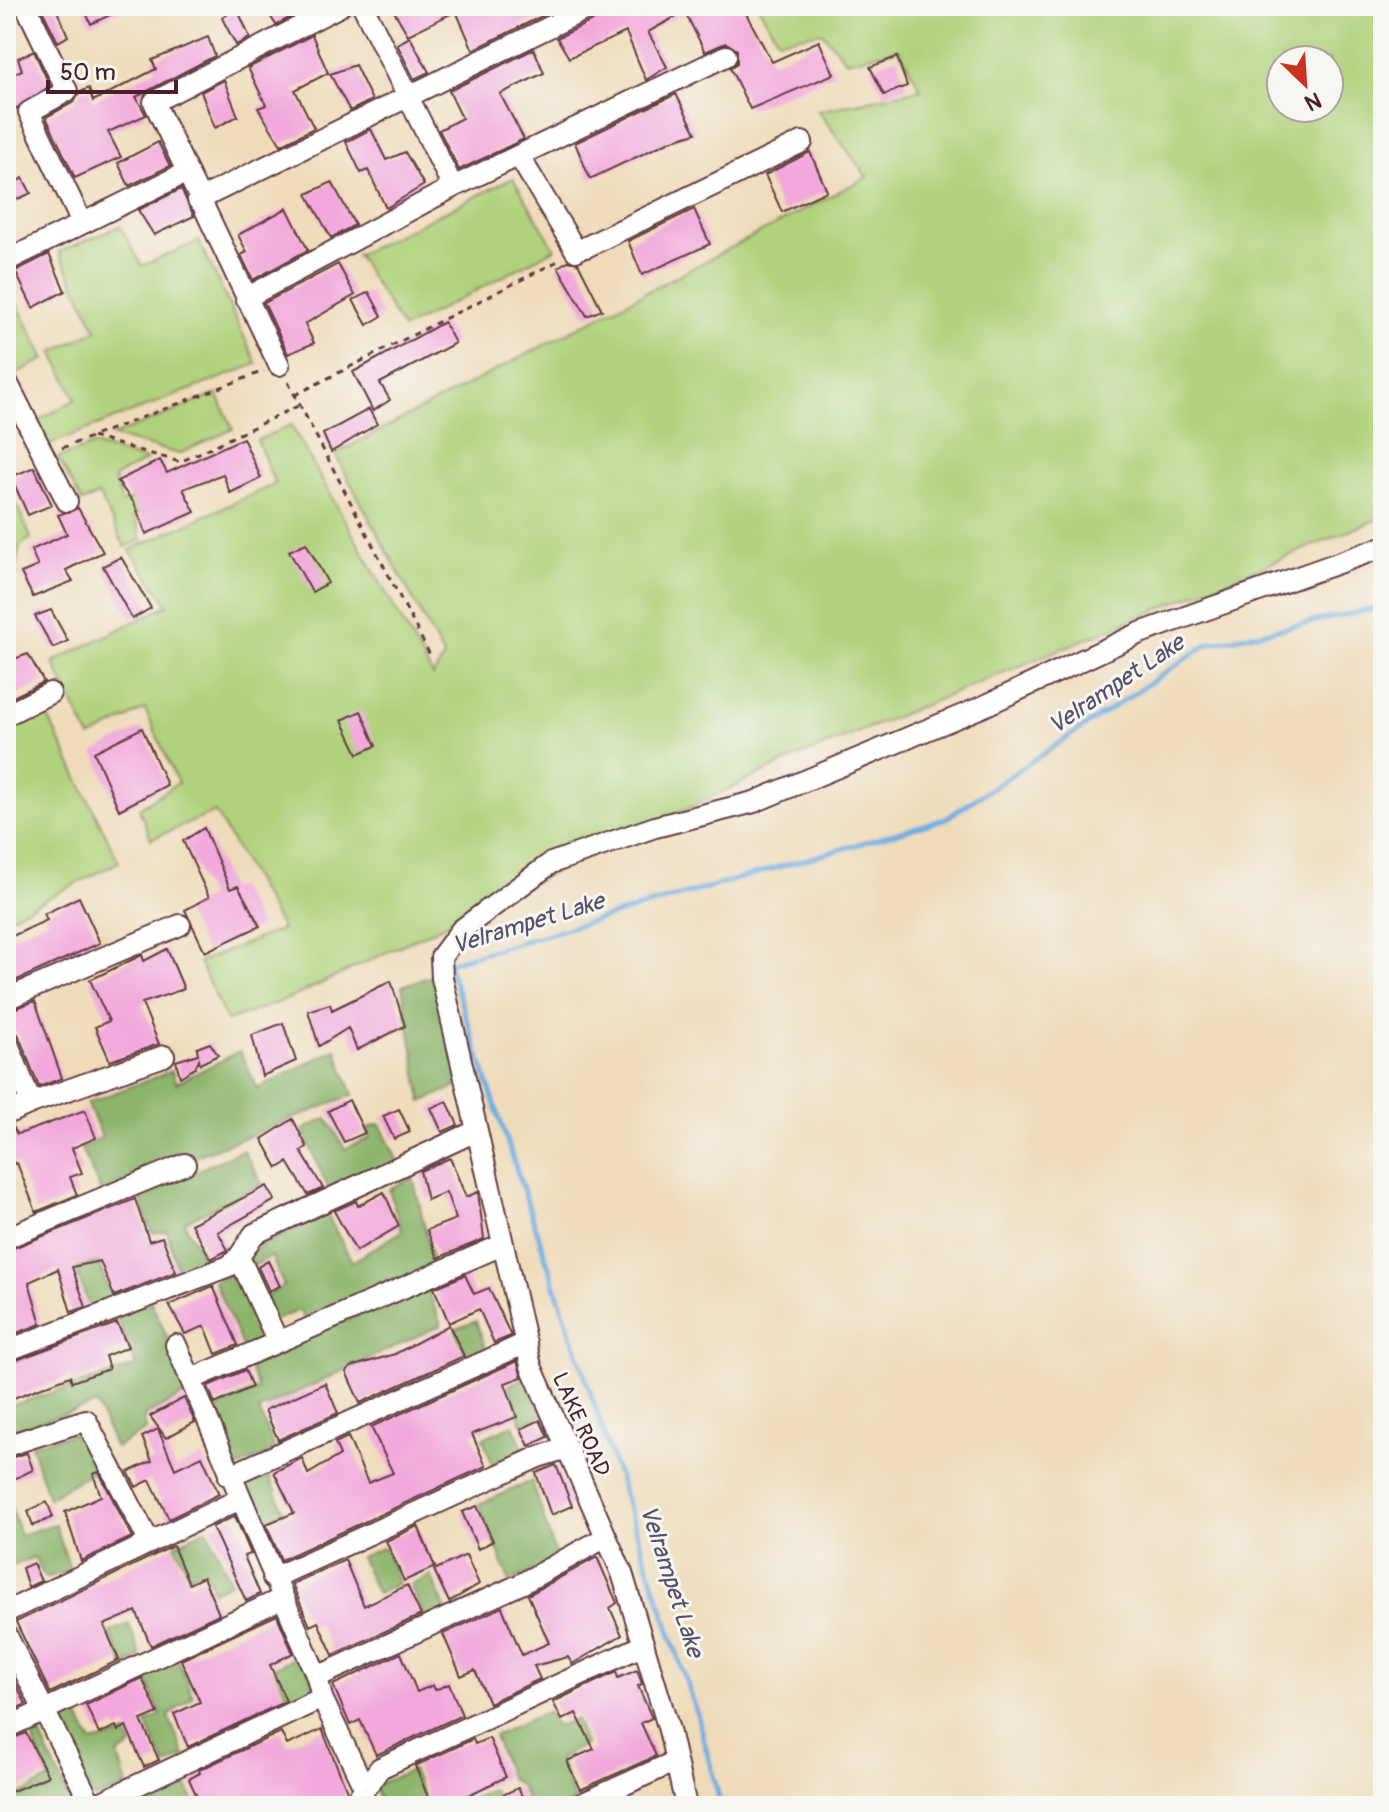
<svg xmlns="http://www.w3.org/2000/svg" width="1389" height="1812" font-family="Pangolin,sans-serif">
	<rect width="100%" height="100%" fill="#f6f6f2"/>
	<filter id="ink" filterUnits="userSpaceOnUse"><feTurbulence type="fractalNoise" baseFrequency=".0125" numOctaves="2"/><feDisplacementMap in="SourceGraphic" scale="16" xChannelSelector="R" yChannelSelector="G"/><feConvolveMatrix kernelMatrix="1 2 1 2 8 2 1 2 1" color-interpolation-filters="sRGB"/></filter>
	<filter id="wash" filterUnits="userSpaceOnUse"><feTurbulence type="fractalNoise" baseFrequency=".006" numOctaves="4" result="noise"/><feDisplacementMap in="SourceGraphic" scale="32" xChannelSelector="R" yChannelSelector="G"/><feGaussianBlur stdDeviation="1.8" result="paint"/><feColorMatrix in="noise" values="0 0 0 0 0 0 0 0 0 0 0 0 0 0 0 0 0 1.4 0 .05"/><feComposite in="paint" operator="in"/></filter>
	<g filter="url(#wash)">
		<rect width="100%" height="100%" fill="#efdbba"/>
		<path fill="#b0d27b" stroke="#7d7853" stroke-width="2" fill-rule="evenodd" d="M758,6H1383V517L788,761L293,997L227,1021L199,962L282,929L215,812L151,839L139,808L178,783L145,709L90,738L53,662L168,605L130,550L275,484L257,440L291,425L433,676L444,657L335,454L867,177L818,111L921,89L899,49L846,61L822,32L778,40ZM1281,60H1329V108H1281Z
			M513,178L555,249L403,329L357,255Z
			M120,226L142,266L199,241L257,364L47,445L36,422L76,399L53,352L97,330L59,252Z
			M6,282L45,359L12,376L6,364Z
			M217,394L233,429L179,454L112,436Z
			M93,445L146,460L114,478L122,503L165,486L167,497L134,515L142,540L125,547L99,495L82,502L58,458Z
			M6,480L31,538L20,545L13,585L6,587Z
			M46,713L119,862L6,919V798L17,793L6,769V732Z"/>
		<path fill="#8cb46b" stroke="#6b6a4b" stroke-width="2" d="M434,975L459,1085L422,1102L402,986Z
			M336,1049L353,1095L102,1193L81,1149L102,1137L87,1103L172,1071L176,1083L240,1051L257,1089Z
			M327,1118L345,1149L370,1138L368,1128L380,1124L398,1162L331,1195L303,1130Z
			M243,1150L262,1184L184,1222L207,1266L180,1279L167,1231L152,1233L140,1196Z
			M413,1177L434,1268L307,1324L300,1310L274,1320L265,1297L284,1286L271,1256L253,1266L247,1253L327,1214L352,1262L402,1231L389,1190Z
			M98,1261L114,1307L92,1315L76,1269Z
			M241,1269L273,1339L245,1353L214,1281Z
			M427,1287L441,1325L259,1410L275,1451L232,1470L211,1412L258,1389L247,1361Z
			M151,1302L192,1391L144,1416L146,1430L115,1448L96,1404L6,1432V1407L136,1366L116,1314Z
			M476,1321L488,1355L470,1364L455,1329Z
			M531,1375L547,1413L522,1424L509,1385Z
			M513,1425L526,1455L494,1469L483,1438Z
			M79,1433L98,1468L48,1498L31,1444Z
			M270,1477L284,1512L258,1522L242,1487Z
			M532,1481L557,1560L510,1582L479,1504Z
			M6,1491L20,1535L55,1524L70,1570L45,1578L34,1557L6,1569Z
			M207,1529L231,1582L213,1591L206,1572L189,1575L175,1545Z
			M384,1547L399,1583L377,1594L360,1557Z
			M431,1576L447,1613L427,1622L410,1585Z
			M129,1624L141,1658L124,1666L110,1632Z
			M303,1653L319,1696L292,1706L274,1668Z
			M177,1658L193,1697L168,1716L185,1756L166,1766L146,1723L161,1715L144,1674Z
			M548,1711L555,1727L576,1719L585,1744L559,1759L575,1801L564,1806H530L520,1785L510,1779L494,1736Z
			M77,1714L92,1743L127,1734L132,1746L118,1755L127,1786L94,1799L56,1724Z
			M40,1734L72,1806H6V1802L50,1779L32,1737Z
			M412,1770L428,1806H382L374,1786Z
			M184,1778L195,1806H145L142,1799Z
			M493,1789L499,1806H464L462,1803Z"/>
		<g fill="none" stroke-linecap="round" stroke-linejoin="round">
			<path stroke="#6dace0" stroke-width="5" d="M1383,785V792
				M721,1806L697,1714L448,963L945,819L1208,644L1383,607"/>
		</g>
		<g id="blocks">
			<path fill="#f2a8db" d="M40,6H55L68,36L58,42Z
				M83,6H129L91,24Z
				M264,6H312L276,25Z
				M391,6H544L548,13L473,50L456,11L408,35Z
				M605,6H695L648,32L667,67L646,80L626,32L569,58L557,38L598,18Z
				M703,6H742L772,62L819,41L834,74L750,109L730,68L737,63V50L726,43L705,52L686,14Z
				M237,8L250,38L236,45L222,18Z
				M312,35L328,73L295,90L314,128L281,145L258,108L266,105L248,68Z
				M208,37L215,56L136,97L146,115L108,132L121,157L75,178L46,117L74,102L80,92L89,88L93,101L156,69L152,60Z
				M410,37L429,72L414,79L397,44Z
				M534,49L544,73L500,94L524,139L459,170L439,130L462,118L449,91Z
				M34,51L50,86L12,111L6,98V77L22,70L18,58Z
				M897,57L907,86L884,95L870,67Z
				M355,65L372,100L350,111L330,74Z
				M224,80L238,116L215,128L201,92Z
				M676,94L696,133L670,141L590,179L575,143Z
				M371,129L386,160L405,152L424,185L386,208L368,170L361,173L346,142Z
				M158,142L170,166L129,186L118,163Z
				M810,152L827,191L782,212L765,175Z
				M23,178L31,193L6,205V187Z
				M332,182L355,225L331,238L307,194Z
				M181,189L194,216L154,235L138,210Z
				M287,208L308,250L253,280L241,255L247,252L238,235Z
				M694,209L710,244L642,275L628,241Z
				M49,254L65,291L33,308L15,271Z
				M568,261L578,263L602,310L587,316L558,267Z
				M338,264L355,295L305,324L314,343L288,354L264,303Z
				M369,292L382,316L367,325L353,300Z
				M444,322L455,343L380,383L390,400L373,411L353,372Z
				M369,409L377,424L331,452L323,434Z
				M243,438L261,478L230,493L223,474L183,489L195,512L146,534L134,503L117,481L160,460L167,473Z
				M34,467L52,505L28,515L11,477Z
				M78,508L103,552L66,570L73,581L33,597L21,573L38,566L31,550L67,534L58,515Z
				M306,543L328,583L312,592L289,551Z
				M121,557L151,608L132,619L103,566Z
				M51,610L68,641L53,648L35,616Z
				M28,654L44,682L9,699L6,670L14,666L11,660Z
				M361,711L376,746L358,754L342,720Z
				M142,728L167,785L119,810L94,752Z
				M204,828L230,889L238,886L260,926L205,952L185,910L209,897L183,841Z
				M79,897L100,943L6,985V939L47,920L44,914Z
				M167,949L184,989L142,1003L159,1044L110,1061L95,1027L109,1021L90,980L142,955L144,961Z
				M391,981L405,1026L357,1050L348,1028L319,1046L308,1011L330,1004L332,1010Z
				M35,1001L62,1078L39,1087L18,1034L6,1026V1012Z
				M283,1023L296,1061L262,1076L252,1035Z
				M210,1043L218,1055L200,1064L199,1059L195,1068L180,1077L176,1061L198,1054L197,1048Z
				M349,1100L365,1133L344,1142L328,1111Z
				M447,1101L458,1125L442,1132L431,1108Z
				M399,1109L410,1132L394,1139L383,1116Z
				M85,1110L96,1138L72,1148L82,1173L70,1177L77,1195L36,1212L17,1163L14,1164L6,1146V1127L12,1125L17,1134L25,1132Z
				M293,1119L307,1147L301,1151L323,1188L308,1195L288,1162L278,1168L262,1139Z
				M450,1158L466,1197L478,1192L484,1239L438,1258L427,1230L456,1219L446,1192L427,1200L420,1171Z
				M267,1186L275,1200L218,1232L228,1250L211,1259L191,1224Z
				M384,1192L399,1226L356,1251L334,1211L356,1201L358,1206Z
				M135,1199L149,1241L162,1237L176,1272L114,1296L100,1261L72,1267L86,1307L71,1312L58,1269L29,1282L41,1324L6,1337V1251Z
				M268,1261L280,1286L269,1291L258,1267Z
				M465,1275L474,1294L489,1288L511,1336L494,1343L479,1309L449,1323L434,1288Z
				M213,1286L238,1345L216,1354L205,1326L185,1334L169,1305Z
				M117,1323L128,1347L105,1356L109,1369L72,1382L70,1376L6,1401V1364Z
				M449,1325L464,1356L360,1403L346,1372L351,1367L395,1354Z
				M517,1361L522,1377L505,1383L517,1417L472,1434L486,1466L281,1560L266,1524L294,1513L274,1472L302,1458L308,1474L340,1455L335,1443L348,1437L368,1483L393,1473L371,1427Z
				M245,1370L252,1387L215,1404L208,1386Z
				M325,1383L338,1413L278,1440L265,1410Z
				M184,1398L195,1422L166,1438L150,1416Z
				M540,1420L548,1437L529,1446L521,1429Z
				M158,1429L175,1469L202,1456L219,1494L169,1519L150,1480L136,1487L128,1472L152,1461L142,1437Z
				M27,1453L33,1470L14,1479L6,1459Z
				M556,1465L572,1506L551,1515L536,1473Z
				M99,1472L132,1537L81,1561L65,1512L101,1496L93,1474Z
				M47,1502L53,1517L33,1526L28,1511Z
				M477,1506L493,1541L478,1549L462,1512Z
				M235,1516L251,1554L244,1556L260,1594L246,1601L212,1527Z
				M418,1526L435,1567L404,1581L386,1541Z
				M173,1546L189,1584L203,1577L219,1614L151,1646L136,1611L104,1625L119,1660L50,1693L16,1622Z
				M466,1555L479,1584L449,1602L434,1570Z
				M597,1557L617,1603L610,1608L622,1635L572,1664L568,1657L534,1666L540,1679L489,1703L475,1670L461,1676L443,1634L502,1607L522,1655L549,1643L528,1595Z
				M345,1560L364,1606L407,1585L421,1615L333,1655L318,1622L310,1626L292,1584Z
				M33,1563L41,1581L28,1587L22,1568Z
				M277,1615L293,1653L270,1665L286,1701L188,1747L174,1714L200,1702L181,1660Z
				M401,1653L417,1692L433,1685L435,1690L449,1684L462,1715L376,1755L360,1720L350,1725L333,1685Z
				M637,1670L642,1684L638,1686L652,1718L641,1723L656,1756L580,1790L567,1761L594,1749L576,1713L562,1720L553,1702L616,1672L618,1678Z
				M11,1674L26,1704L6,1714V1677Z
				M142,1678L158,1713L141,1720L159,1760L144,1767L126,1726L118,1731L116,1726L99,1734L86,1705Z
				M322,1729L347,1791L339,1806H201L189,1779L200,1773L199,1770L281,1732L287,1745Z
				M26,1733L48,1776L6,1794V1741Z
				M489,1738L506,1777L458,1800L461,1806H432L415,1766L473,1739L475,1744Z
				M518,1788L527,1806H504L500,1796Z"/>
		</g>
	</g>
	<g filter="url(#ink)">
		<use href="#blocks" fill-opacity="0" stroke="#633b40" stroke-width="2"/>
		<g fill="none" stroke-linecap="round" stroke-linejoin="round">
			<g stroke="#633b40" stroke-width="24">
				<path id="street" d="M26,6L67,91L29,112L82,223
					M363,6L453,187
					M519,156L576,251
					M198,200L592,6
					M586,247L802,142
					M6,261L185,173
					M246,298L453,187L726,56
					M279,365L154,102L340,6
					M6,380L67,501
					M6,715L50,693
					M6,999L180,925
					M6,1039L31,1103L6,1114
					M31,1103L164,1056
					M6,1238L185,1164
					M239,1257L278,1342
					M176,1345L317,1677L322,1698L364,1787
					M6,1351L229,1266L239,1257L254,1234L476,1131
					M192,1379L502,1245
					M6,1446L86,1420L150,1543
					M229,1476L526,1343
					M273,1578L538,1457L567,1448
					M6,1612L240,1499
					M6,1634L92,1806
					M317,1677L521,1584L606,1537
					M6,1728L283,1598
					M93,1806L322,1698
					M352,1806L380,1768L644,1645
					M577,1806L676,1761
					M686,1806L669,1730L622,1573L531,1366L442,978L441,957L461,930L551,863L655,827L754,802L982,707L1140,633L1383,547"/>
			</g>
			<path stroke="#633b40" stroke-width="3" stroke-dasharray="6 6" stroke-linecap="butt" d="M288,382L430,655
				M295,395L558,261
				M92,437L180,462L300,405
				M62,448L264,371"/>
			<use href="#street" stroke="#fff" stroke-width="20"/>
		</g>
	</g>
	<g text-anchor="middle" stroke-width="6" stroke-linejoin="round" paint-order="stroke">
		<g font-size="22" fill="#4a1f2b" stroke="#f6f6f2">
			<text transform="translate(582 1424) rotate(66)" y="8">LAKE ROAD</text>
		</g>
		<g font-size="24" font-style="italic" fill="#56506a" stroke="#f6f6f2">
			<text transform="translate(1116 684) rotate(-34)" y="8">Velrampet Lake</text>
			<text transform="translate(528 923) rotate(-17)" y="8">Velrampet Lake</text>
			<text transform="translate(672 1581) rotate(72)" y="8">Velrampet Lake</text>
		</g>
	</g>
	<rect width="1389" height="1812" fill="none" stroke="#f6f6f2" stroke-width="32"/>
	<g transform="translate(1305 84) rotate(155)"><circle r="38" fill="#f6f6f2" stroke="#b1a0a2" stroke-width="2"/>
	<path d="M0-6L14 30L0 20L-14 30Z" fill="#c8321e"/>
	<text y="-12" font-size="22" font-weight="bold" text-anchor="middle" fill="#4a1f2b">N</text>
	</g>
	<path d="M48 80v12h128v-12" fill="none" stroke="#4a1f2b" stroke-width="4"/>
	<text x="60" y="80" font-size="24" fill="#4a1f2b" stroke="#f6f6f2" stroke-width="6" paint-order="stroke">50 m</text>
</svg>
